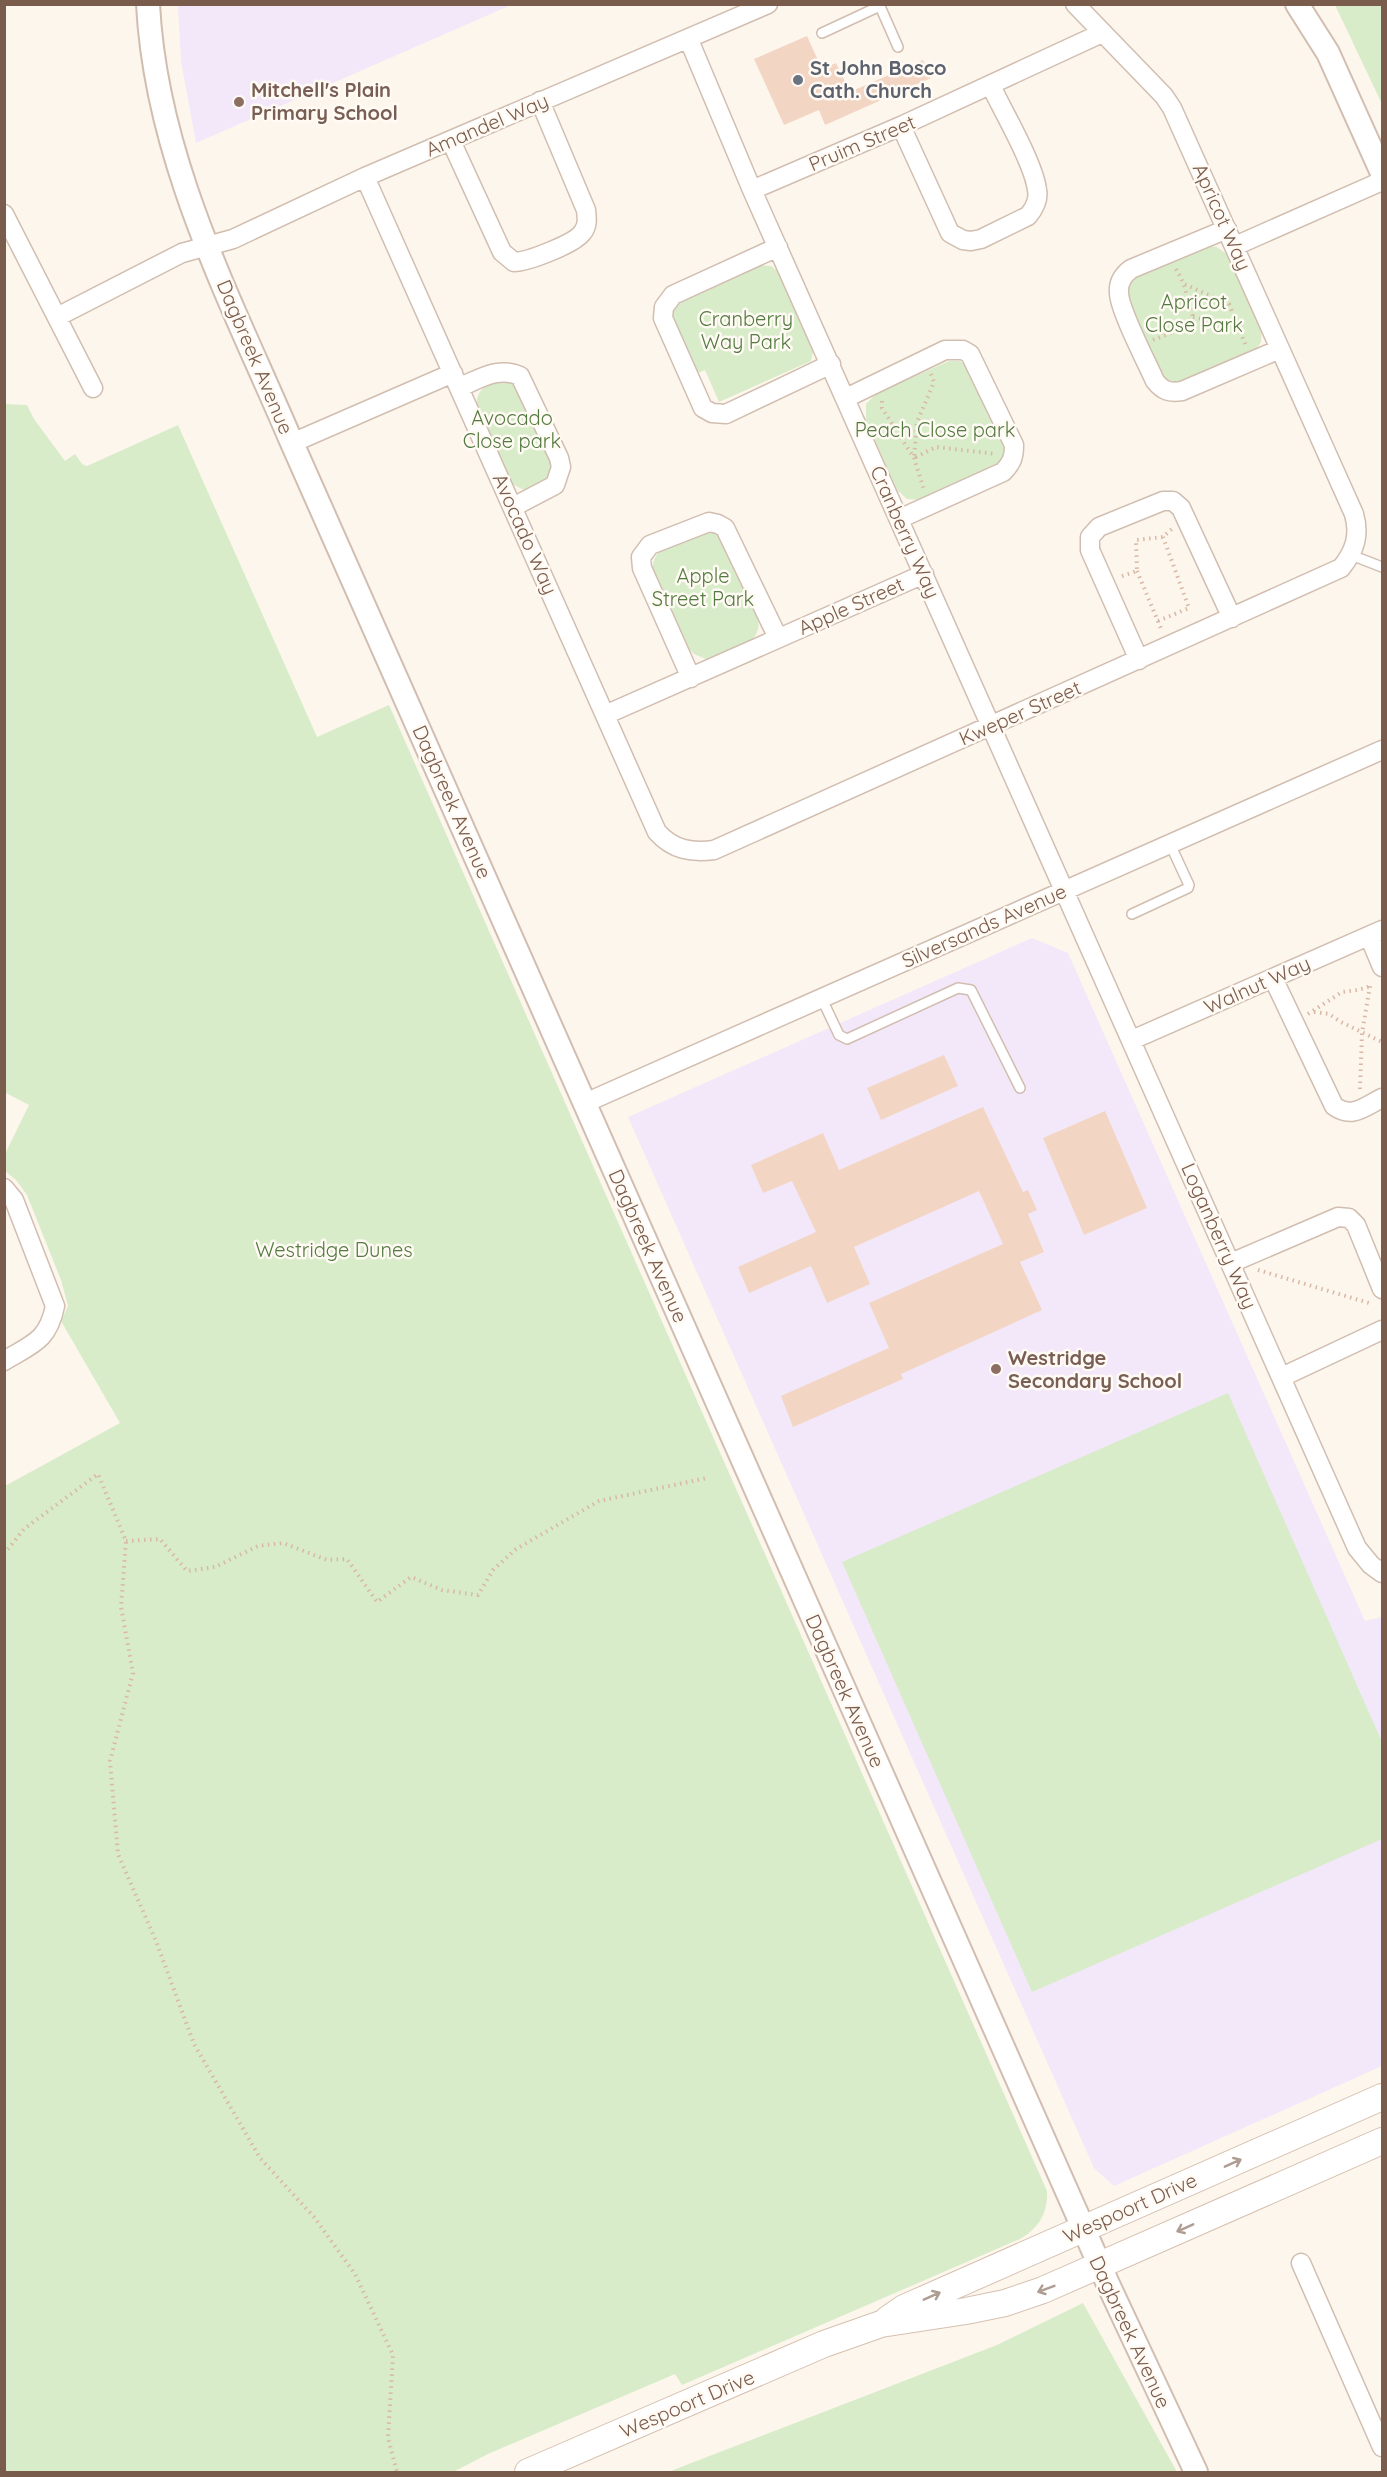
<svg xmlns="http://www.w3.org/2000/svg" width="1387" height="2477" font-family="Quicksand,sans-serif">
	<rect width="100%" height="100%" fill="#fdf6ec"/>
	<path fill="#f3e8fa" d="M178,5V4L511,5L196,143L181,61Z
		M1032,938L1068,953L1365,1621L1382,1617V2066L1114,2186L1094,2168L628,1117Z"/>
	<path fill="#d8ecc9" d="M1335,5H1382V104Z
		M1206,246L1217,247L1228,255L1262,327L1261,342L1255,351L1182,384L1165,381L1127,301L1128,286L1137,277Z
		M760,265L771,266L781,274L814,347L811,361L719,402L705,370L696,374L672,318L674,307L682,300Z
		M949,361H960L966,364L1004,443V457L996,467L921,500L907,499L897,490L866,420V404L877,393Z
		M499,380L512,382L517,385L553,464L552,477L526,491L512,484L477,405C476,390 486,385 499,380Z
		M5,404L27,405L34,419L65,461L75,454L82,464L87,466L178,425L317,737L389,705L1047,2191C1048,2213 1039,2228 1020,2239L682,2385L675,2374L488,2454L453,2472H5V1486L120,1423L61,1321L68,1306L61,1280L27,1195L16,1180L5,1171V1154L29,1105L4,1092Z
		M707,531L714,532L723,540L758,617C759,624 759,630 755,636C748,645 717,657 706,659L694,654L689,649L653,571C652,562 655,556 661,549Z
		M1228,1393L1382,1742V1839L1032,1992L842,1562Z
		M1083,2303L1177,2472H668L997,2345Z"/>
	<path fill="#f3d5c3" d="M807,36L822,69L836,63L850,92L923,60L931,78L825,125L819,110L784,125L754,59Z
		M944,1055L958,1086L881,1120L867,1088Z
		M983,1107L1023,1192L1028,1190L1037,1210L1028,1214L1044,1252L1020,1262L1042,1310L901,1374L903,1379L793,1427L781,1396L889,1348L869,1303L1003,1244L979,1191L854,1247L870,1284L827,1303L811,1266L749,1293L738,1267L816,1232L792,1181L763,1193L751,1165L823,1133L839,1170Z
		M1105,1111L1147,1208L1084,1235L1043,1138Z"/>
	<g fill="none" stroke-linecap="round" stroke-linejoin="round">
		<g stroke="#d1beb0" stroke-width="12">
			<path id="service" d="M879,4L898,47
				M822,33L880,6
				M1351,555L1382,567
				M1132,914L1188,888L1189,885L1170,844
				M821,997L839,1035L847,1039L958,988L971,990L1020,1088"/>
		</g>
		<g stroke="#d1beb0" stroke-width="21">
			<path id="minor" d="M689,40L752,190L1357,1548L1371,1565L1382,1573
				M901,126L950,233L963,240L971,241L981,239L1028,216C1034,209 1039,199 1037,190C1034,164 1003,111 991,86
				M451,141L502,252L514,262C527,262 574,244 582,233C588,226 587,219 586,210L540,101
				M365,177L657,832C673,850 692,853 714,850L1341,568C1355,551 1360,535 1354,514L1172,108L1164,96L1075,4
				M752,190L901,126L1102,33
				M4,214L93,388
				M1227,229L1131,269C1123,275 1118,283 1119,293C1119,309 1147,363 1155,381C1163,391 1169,393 1182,391L1280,349
				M1235,246L1382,181
				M778,247L673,295L664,307L663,318L703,408L712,413L726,414L831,364
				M57,317L182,253L233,239L365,177L768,4
				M460,387C480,379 498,366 520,376L559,458L561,467L555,485L513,507
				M846,398L945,350H963L970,354L1014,445C1014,457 1012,463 1003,472L899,519
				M292,443L453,373
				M1139,660L1090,550V537L1099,527L1163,501H1173L1181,508L1232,618
				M691,678L642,568L641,557L650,545L709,522L718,524L725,528L778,638
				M605,715L924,574
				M1369,936L1382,967
				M1273,978L1334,1106C1352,1119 1364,1107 1382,1098
				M1132,1040L1382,930
				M585,1103L1382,750
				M4,1188L14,1200L55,1306C48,1341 32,1344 4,1361
				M1231,1263L1338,1217L1349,1218L1356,1225L1382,1289
				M1282,1377L1382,1330
				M1301,2263L1382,2447"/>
		</g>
		<g stroke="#d1beb0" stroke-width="26">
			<path id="tertiary" d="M148,4C156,161 232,302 292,443L1108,2284L1196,2472
				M1297,4L1328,53L1382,173"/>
		</g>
		<g stroke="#d6c0b0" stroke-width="28">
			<path id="secondary" d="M888,2319L904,2308L1382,2097
				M528,2472L824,2344L881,2324L966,2311L1005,2303L1043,2290L1382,2141"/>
		</g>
		<path stroke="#d9b8a5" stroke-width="4" stroke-dasharray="1.5 4.5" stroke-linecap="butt" d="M1176,269L1184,284L1229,304L1246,346
			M1193,317L1238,327
			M1153,340L1176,331L1193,317L1184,285
			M931,374L934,382L917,422L914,458L936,447L996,454
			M882,401V408L914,458L924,490
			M1137,571L1162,631
			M1122,576L1137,571L1136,540L1163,537L1172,529
			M1158,621L1189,608L1163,537
			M1314,1012L1329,1014L1341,1022L1382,1042
			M1308,1014L1342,992L1358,990L1371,986
			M1360,1089L1362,1033L1370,986
			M1258,1270L1369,1303
			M126,1541L160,1539L187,1571L215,1567L258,1546L283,1543L327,1560L347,1559L377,1602L411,1577L442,1590L478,1595L493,1570L516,1549L599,1501L707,1478
			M4,1554L24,1529L98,1474L126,1541L121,1607L133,1673L110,1761L118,1854L156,1941L194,2044L260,2158L314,2217L355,2274L393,2355L388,2438L397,2472"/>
		<use href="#service" stroke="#fff" stroke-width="9"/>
		<use href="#minor" stroke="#fff" stroke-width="18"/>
		<use href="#tertiary" stroke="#fff" stroke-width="22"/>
		<use href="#secondary" stroke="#fff" stroke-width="26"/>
	</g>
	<defs><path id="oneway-shaft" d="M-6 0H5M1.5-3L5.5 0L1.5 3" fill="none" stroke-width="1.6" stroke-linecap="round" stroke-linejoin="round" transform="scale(1.5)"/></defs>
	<g stroke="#af9d94">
		<use href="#oneway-shaft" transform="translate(1233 2163) rotate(-24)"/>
		<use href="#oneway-shaft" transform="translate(1185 2228) rotate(156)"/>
		<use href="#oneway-shaft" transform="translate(1046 2289) rotate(159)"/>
		<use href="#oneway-shaft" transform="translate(932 2296) rotate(-24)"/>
	</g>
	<circle fill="#6b7280" stroke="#fffaf3" stroke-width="2" cx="798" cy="80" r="6"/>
	<g fill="#8d6e63" stroke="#fffaf3" stroke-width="2">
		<circle cx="239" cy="102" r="6"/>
		<circle cx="996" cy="1369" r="6"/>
	</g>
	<g text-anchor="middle" stroke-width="5" stroke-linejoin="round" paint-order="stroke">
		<g font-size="20" font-weight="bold" fill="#5b616d" stroke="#fffaf3" text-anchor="start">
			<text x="810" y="75">St John Bosco<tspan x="810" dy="23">Cath. Church</tspan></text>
		</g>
		<g font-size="20" font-weight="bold" fill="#785e54" stroke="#fffaf3" text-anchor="start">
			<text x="251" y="97">Mitchell's Plain<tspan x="251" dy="23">Primary School</tspan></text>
			<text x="1008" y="1365">Westridge<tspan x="1008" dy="23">Secondary School</tspan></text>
		</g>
		<g font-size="20" fill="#7a5c4d" stroke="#fffaf3">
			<text transform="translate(487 125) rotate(-23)" y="7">Amandel Way</text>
			<text transform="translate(862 143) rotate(-23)" y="7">Pruim Street</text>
			<text transform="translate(1222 217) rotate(66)" y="7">Apricot Way</text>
			<text transform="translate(255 357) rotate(67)" y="7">Dagbreek Avenue</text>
			<text transform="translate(905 532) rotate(66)" y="7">Cranberry Way</text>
			<text transform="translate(525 534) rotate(66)" y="7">Avocado Way</text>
			<text transform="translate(851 606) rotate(-24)" y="7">Apple Street</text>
			<text transform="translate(1020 713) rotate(-24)" y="7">Kweper Street</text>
			<text transform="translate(452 802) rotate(66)" y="7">Dagbreek Avenue</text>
			<text transform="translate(984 926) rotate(-24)" y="7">Silversands Avenue</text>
			<text transform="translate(1257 985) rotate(-24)" y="7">Walnut Way</text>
			<text transform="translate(1219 1236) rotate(66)" y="7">Loganberry Way</text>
			<text transform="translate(648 1246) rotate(66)" y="7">Dagbreek Avenue</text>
			<text transform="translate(845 1691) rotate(66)" y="7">Dagbreek Avenue</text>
			<text transform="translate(1130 2208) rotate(-24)" y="7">Wespoort Drive</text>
			<text transform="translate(1130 2332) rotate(65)" y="7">Dagbreek Avenue</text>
			<text transform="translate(687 2404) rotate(-23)" y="7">Wespoort Drive</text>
		</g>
		<g font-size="20" fill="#537a41" stroke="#fffaf3">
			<text x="1194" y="309">Apricot<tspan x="1194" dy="23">Close Park</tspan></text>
			<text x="746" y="326">Cranberry<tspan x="746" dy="23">Way Park</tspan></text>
			<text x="512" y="425">Avocado<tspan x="512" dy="23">Close park</tspan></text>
			<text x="935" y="437">Peach Close park</text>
			<text x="703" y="583">Apple<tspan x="703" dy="23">Street Park</tspan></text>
			<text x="334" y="1257">Westridge Dunes</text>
		</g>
	</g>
	<rect width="1387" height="2477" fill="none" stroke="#7a5c4d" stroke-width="12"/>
</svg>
